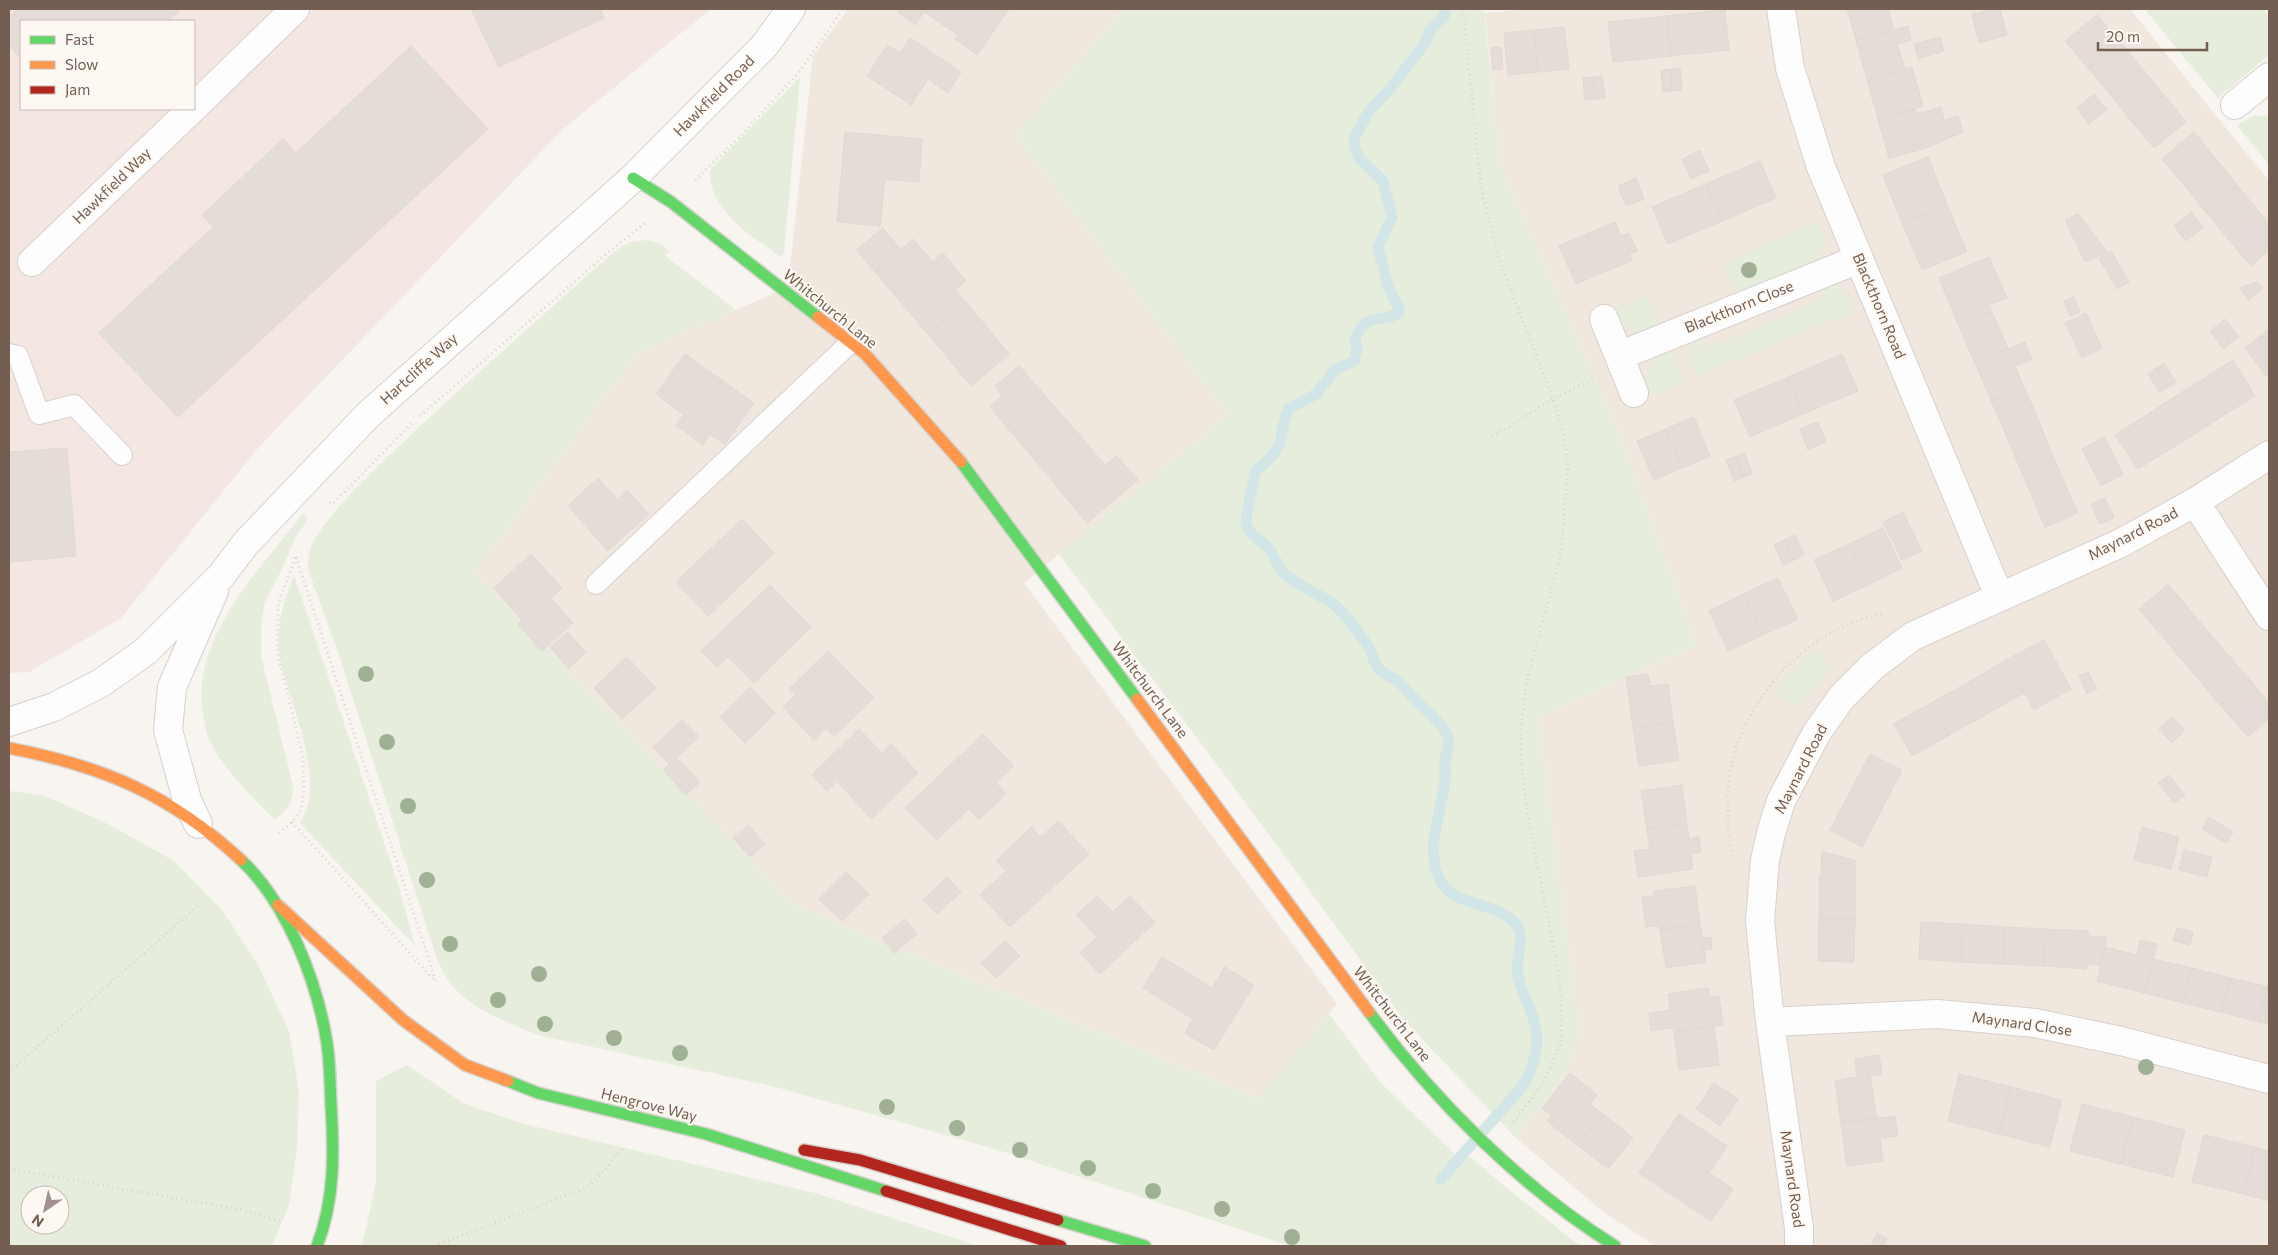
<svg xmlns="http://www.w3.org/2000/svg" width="2278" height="1255" font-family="Commissioner,sans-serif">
	<rect width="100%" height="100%" fill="#f8f4f0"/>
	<path fill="#f0e7de" d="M848,9H1124L1015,135L1228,415L1024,583L1337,1004L1259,1099L794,905L475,573L636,354L788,287L813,56Z
		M1531,9H2130L2269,181V1246H1656L1606,1214L1516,1138L1567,1073L1580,1034L1538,717L1697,645L1616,426L1500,164L1485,13Z"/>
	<path fill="#f4e7e2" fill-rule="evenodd" d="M9,9H711L563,129L259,447L120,619L29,672L9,673ZM21,21H194V109H21Z"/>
	<path fill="#e6eddc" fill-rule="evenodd" d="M1124,9H1484L1500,164L1616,426L1697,645L1538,717L1580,1034L1567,1073L1516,1138L1405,1021L1245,802L1059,554L1228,415L1015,135Z
		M2149,9H2263L2269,17V55L2218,98L2146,11Z
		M800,77L784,252L781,257C752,236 708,211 710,170Z
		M2255,115L2269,117V165L2237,125Z
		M1817,222C1826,236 1826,251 1815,262L1736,294L1723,263Z
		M647,240L662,244L669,251L665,256L736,310L636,354L475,573L794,905L1258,1099L1329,1014L1380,1082L1459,1158L1471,1157L1491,1175L1580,1246H1290L998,1150L776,1087L538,1035C507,1023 471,1009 449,982C445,976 442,968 438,962L339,655L308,569C308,557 310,545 318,534C344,496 381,464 414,432C480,370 549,310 616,250L630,242Z
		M1831,285L1840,287L1839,290L1848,296L1855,311L1697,376L1691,363L1689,343L1700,338L1709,348L1821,300L1823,287Z
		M1647,294L1659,325C1640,339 1623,327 1613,309Z
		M1672,351L1685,381L1651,396C1641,371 1648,360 1672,351Z
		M303,513L308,519L296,536L283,567L265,602L261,622V656L293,786C292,803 288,810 275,820C252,797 225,772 210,741C206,735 206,726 204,719C187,640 260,571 303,513Z
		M294,575L399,887L415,946L300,823C329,779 287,700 279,653C275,626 285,599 294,575Z
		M1814,650L1831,667L1798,707L1773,689Z
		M9,791L43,795L108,824L174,861L222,910L257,963L289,1031L299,1092L297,1147L289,1205L272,1246H9ZM30,1195H60V1225H30Z
		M407,1065L463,1103L524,1124L815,1193L978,1246H362L376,1183V1081Z"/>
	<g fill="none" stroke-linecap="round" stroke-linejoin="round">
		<path stroke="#d2e5e7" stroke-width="11" d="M1441,1179L1522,1087C1530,1073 1537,1056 1537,1040C1537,1015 1520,995 1517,971C1516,953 1528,936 1513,921C1491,900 1453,908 1439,878C1425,847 1442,811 1445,780C1446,774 1444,767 1445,761C1447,746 1453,745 1444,729C1436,718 1424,709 1414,699C1409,694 1405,687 1399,682C1392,677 1382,674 1377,667C1374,662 1373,655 1370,649C1362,637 1347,617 1337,607C1322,594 1300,588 1285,574C1277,567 1276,557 1269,549C1262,540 1249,536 1246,524C1245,518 1254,482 1255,472L1272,456L1280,444L1284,422L1288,409L1316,394L1336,369L1354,361L1357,350L1355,339C1366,311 1383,323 1399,313V308L1389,289L1378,247L1392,217L1383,181L1359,158L1355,149L1354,138L1369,111L1389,90L1426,42L1429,32L1444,17L1445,9"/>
	</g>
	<path fill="#e4ddd7" stroke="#e0d8d2" d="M18,9H181L168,21H21V59L9,45V17Z
		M471,9H600L604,18L499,67Z
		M901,9H1009L977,55L955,39L958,35L924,12L915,25L898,12Z
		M1847,9H1888L1894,30L1856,40Z
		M1993,9H2000L2007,35L1979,43L1972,14Z
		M1725,10L1729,50L1671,56L1667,16Z
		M2097,15L2120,42L2088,68L2065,41Z
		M1667,16L1671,56L1613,62L1608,22Z
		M1908,26L1911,40L1897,44L1905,69L1867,80L1856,40Z
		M1564,27L1569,69L1538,72L1534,30Z
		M1534,30L1538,72L1508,75L1504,33Z
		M1940,37L1944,51L1918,59L1914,44Z
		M910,38L961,72L948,93L928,79L911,105L867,76L887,45L900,53Z
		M2120,42L2142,68L2110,94L2088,68Z
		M411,46L488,129L178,417L99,333L213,227L202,215L283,139L296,153Z
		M1501,47L1503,69L1493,70L1491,48Z
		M1912,67L1923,106L1878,119L1867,80Z
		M1680,68L1682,90L1672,91L1671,69Z
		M2142,68L2164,95L2132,122L2110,94Z
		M1671,69L1672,91L1663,92L1661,70Z
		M1602,76L1605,98L1595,99L1593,77Z
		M1593,77L1595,99L1585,100L1583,78Z
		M2094,94L2100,102L2083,116L2077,108Z
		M2164,95L2186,122L2154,148L2132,122Z
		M2100,102L2107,109L2089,124L2083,116Z
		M1941,107L1944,120L1958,116L1963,132L1926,148L1889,158L1878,119L1915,109L1917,114Z
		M845,132L922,139L919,182L885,179L880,226L837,222Z
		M2194,132L2216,159L2184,185L2162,159Z
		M1700,150L1709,171L1700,175L1691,155Z
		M1691,155L1700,175L1691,179L1682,159Z
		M1928,157L1947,205L1902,223L1883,175Z
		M2216,159L2238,186L2206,212L2184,185Z
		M1760,161L1776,198L1722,221L1706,184Z
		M1636,178L1644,199L1635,203L1627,182Z
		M1627,182L1635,203L1626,206L1618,186Z
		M1706,184L1722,221L1668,244L1652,207Z
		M2238,186L2260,213L2228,239L2206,212Z
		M1947,205L1967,252L1922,270L1902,223Z
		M2191,212L2197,220L2180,234L2174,226Z
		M2260,213L2269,223V250L2251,266L2228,239Z
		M2078,214L2107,252L2085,262L2065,220Z
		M2197,220L2203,227L2186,241L2180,234Z
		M1615,222L1621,236L1629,233L1637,251L1629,254L1632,261L1604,272L1587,234Z
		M883,228L901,250L875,272L856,250Z
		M1587,234L1604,272L1576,284L1559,246Z
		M913,239L933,262L943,253L966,281L955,290L966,302L928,334L875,272Z
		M2111,251L2129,282L2117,289L2099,258Z
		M1989,257L2007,298L1989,305L1992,312L1959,326L1939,278Z
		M2257,282L2263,288L2249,300L2239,288Z
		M2074,297L2080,312L2070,316L2064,301Z
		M966,302L1009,354L971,386L928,334Z
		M1992,312L2008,349L1975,363L1959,326Z
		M2086,313L2102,348L2082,358L2065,323Z
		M2225,319L2239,337L2230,343L2218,325Z
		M2218,325L2230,343L2223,349L2210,331Z
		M2269,329V379L2245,348Z
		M2025,342L2032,359L2015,366L2024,387L1991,400L1975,363Z
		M685,354L754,403L725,444L710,434L703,445L676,425L684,415L656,394Z
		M1842,354L1858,391L1803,414L1788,377Z
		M2233,360L2255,396L2226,414L2203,379Z
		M2164,363L2176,382L2168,387L2156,368Z
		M1019,366L1071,425L1034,459L990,407L1002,396L995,386Z
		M2156,368L2168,387L2160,393L2148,374Z
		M1788,377L1803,414L1750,437L1734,400Z
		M2203,379L2226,414L2196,433L2174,397Z
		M2024,387L2040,424L2007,437L1991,400Z
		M2174,397L2196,433L2167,451L2145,416Z
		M2145,416L2167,451L2138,469L2115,435Z
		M1694,417L1710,456L1682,468L1666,429Z
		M1818,422L1826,442L1817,446L1809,425Z
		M2040,424L2055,461L2023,475L2007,437Z
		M1071,425L1105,465L1117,456L1138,480L1087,523L1034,459Z
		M1809,425L1817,446L1808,450L1800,429Z
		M1666,429L1682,468L1654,480L1637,441Z
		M2104,437L2123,474L2101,486L2082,449Z
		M67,448L76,556L9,562V452Z
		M1745,453L1752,474L1744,477L1735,457Z
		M1735,457L1744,477L1734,481L1726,460Z
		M2055,461L2078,513L2045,527L2023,475Z
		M598,478L617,499L627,490L649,514L608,551L568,506Z
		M2105,498L2114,518L2100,524L2091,504Z
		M1903,512L1922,551L1902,560L1883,522Z
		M742,519L774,553L708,616L676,582Z
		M1883,528L1902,568L1868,585L1849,544Z
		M1795,535L1804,555L1794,560L1784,540Z
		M1784,540L1794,560L1783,565L1774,545Z
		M1849,544L1868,585L1833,601L1814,560Z
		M531,554L562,588L551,598L573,623L542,651L518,624L522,620L494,588Z
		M1778,578L1798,619L1763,635L1743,594Z
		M2168,584L2195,616L2166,641L2139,609Z
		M770,585L811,627L754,683L728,657L717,667L701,651Z
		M1743,594L1763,635L1728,651L1709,611Z
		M2195,616L2222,648L2193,673L2166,641Z
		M568,632L586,653L568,668L550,647Z
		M2044,640L2071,689L2034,710L2006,660Z
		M2222,648L2250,680L2220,705L2193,673Z
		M828,651L874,698L834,736L826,728L814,740L783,707L795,695L789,689Z
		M627,657L656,688L622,719L594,688Z
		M2006,660L2024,693L1987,714L1969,682Z
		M2088,672L2097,689L2087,694L2079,676Z
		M1648,674L1650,686L1668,684L1673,722L1633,728L1626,677Z
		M2250,680L2269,703V718L2248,737L2220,705Z
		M1969,682L1987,714L1949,735L1931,703Z
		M750,687L775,713L745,743L720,717Z
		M1931,703L1949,735L1912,756L1894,724Z
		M2172,717L2185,730L2172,743L2159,729Z
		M682,720L699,737L669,764L653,747Z
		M1673,722L1679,760L1639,766L1633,728Z
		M859,729L882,753L891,744L918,773L871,819L837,781L827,791L812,775Z
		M983,734L1014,766L996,783L1006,794L979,820L969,809L937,840L905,808Z
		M1870,754L1902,770L1882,809L1850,792Z
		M677,758L700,782L686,795L663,770Z
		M2169,775L2185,795L2174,803L2158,783Z
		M1682,785L1687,824L1647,829L1641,791Z
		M1850,792L1882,809L1862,847L1830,830Z
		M2209,817L2233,832L2226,843L2202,829Z
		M1058,821L1089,854L1010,927L980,895L1006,871L996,861L1031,827L1041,837Z
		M1687,824L1689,839L1699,837L1701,852L1691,853L1693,869L1638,877L1634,851L1650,849L1647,829Z
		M748,825L765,844L750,857L733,838Z
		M2142,827L2179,837L2171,869L2134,860Z
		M2184,850L2212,857L2207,877L2179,870Z
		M1822,852L1855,860V919L1819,918V875H1821Z
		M846,872L869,894L842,921L819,899Z
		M947,877L961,892L937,914L923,900Z
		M1695,886L1700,924L1660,930V926L1646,927L1642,897L1655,896L1654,891Z
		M1097,896L1113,912L1130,896L1155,922L1100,974L1080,953L1097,937L1076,915Z
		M1819,918L1855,919L1854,962L1818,961Z
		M905,919L917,934L894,953L882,938Z
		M1921,922L1963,924L1961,962L1919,959Z
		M1700,924L1706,962L1666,968L1660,930Z
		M1963,924L2004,927L2003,964L1961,962Z
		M2004,927L2046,929L2044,966L2003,964Z
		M2177,928L2193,932L2190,945L2173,941Z
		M2046,929L2088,931V936L2107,937L2100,965H2086V969L2044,966Z
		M1711,937L1712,949L1704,950L1702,938Z
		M2140,940L2157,944L2145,993L2097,981L2105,947L2137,955Z
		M1005,941L1020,956L996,978L981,963Z
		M1162,957L1212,988L1225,967L1254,985L1214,1050L1185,1033L1193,1019L1143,988Z
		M2153,959L2192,968L2183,1003L2145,993Z
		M2192,968L2230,978L2221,1012L2183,1003Z
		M2230,978L2268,987L2259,1022L2221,1012Z
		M2269,981V1024L2259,1022Z
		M1708,988L1710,997L1719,996L1723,1025L1674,1032L1673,1028L1651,1031L1649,1013L1670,1010L1668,994Z
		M1714,1026L1719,1065L1679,1070L1674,1032Z
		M1879,1055L1882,1074L1870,1076L1877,1118L1841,1123L1835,1081L1857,1077L1855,1059Z
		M1570,1073L1597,1095L1590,1104L1603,1114L1577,1145L1547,1121L1552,1115L1542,1108Z
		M1959,1074L2011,1087L1999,1134L1948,1121Z
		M1714,1083L1738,1099L1720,1126L1696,1109Z
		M2011,1087L2062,1100L2050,1147L1999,1134Z
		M2082,1104L2133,1117L2121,1164L2070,1151Z
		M1603,1114L1633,1138L1608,1169L1577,1145Z
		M1679,1114L1727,1146L1709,1173L1733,1189L1711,1221L1639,1173Z
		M1895,1116L1898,1136L1880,1138L1883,1161L1847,1166L1841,1123Z
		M2133,1117L2185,1130L2173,1177L2121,1164Z
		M2204,1135L2255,1147L2244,1194L2192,1182Z
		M2255,1147L2269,1151V1201L2244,1194Z
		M1877,1233L1887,1238L1884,1246H1871Z"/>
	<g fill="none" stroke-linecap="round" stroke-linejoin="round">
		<g stroke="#d7d1cd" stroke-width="22">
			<path id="lane" d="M9,354L18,356L39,414L74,405L122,455
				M596,584L850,343"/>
		</g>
		<g stroke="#d7d1cd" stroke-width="30">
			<path id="street" d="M1781,9L1790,68L1821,167L1999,596
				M2235,105L2269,77
				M194,107L295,9
				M32,262L192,109
				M1604,319L1634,393
				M1619,356L1859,259
				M2195,502L2269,616
				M9,722L54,707L101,683L146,651L221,576L246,543L368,415L633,178L765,45L791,9
				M198,824L187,800L168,730L172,687L214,591
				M1770,1022L1937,1014L2035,1023L2121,1041L2269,1079
				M1799,1246V1228L1770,1022L1760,921L1765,860L1771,833L1781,801L1816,734L1841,698L1873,666L1913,636L2121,543L2195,502L2269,455"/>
		</g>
		<g stroke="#d7d1cd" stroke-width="14">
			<path id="fast" d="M633,178L671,202L818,317
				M961,462L1137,699
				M241,860C287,903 317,981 327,1043C330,1063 330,1084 331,1104C334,1153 335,1199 317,1246
				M1369,1012C1434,1100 1522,1188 1615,1246
				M508,1081L538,1093L706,1134L886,1191
				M1058,1220L1145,1246"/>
		</g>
		<g stroke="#d7d1cd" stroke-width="14">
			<path id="slow" d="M818,317L865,354L961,462
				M1137,699L1369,1012
				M9,748C102,766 170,794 241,860
				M278,905L403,1020L465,1065L508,1081"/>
		</g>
		<g stroke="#d7d1cd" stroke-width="14">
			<path id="jam" d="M804,1150L860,1160L1058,1220
				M886,1191L1061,1246"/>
		</g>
		<path stroke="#dad4d0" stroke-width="3" stroke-dasharray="1 4" stroke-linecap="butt" d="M1463,9L1481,188L1499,259L1553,399L1563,431L1568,461L1562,548L1526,685L1521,726V759L1526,806L1560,980L1562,1040L1545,1080L1512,1125
			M695,180L739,138L800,71L843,9
			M420,416L611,250L645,223
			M1492,437L1553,399L1593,379
			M330,502L333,504L412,423
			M296,557L436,982
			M292,822L433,979
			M279,833L292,822L301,810L304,793L303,757L277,651L278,604L296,557
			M1732,851C1726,841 1729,821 1728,810C1722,719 1798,629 1886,613
			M9,1072L200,904
			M9,1169L243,1210L282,1222
			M434,1246L586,1188L606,1169L622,1148"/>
		<use href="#lane" stroke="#fefdfd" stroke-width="20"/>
		<use href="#street" stroke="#fefdfd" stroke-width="28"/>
		<use href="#fast" stroke="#63d668" stroke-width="11"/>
		<use href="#slow" stroke="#ff974d" stroke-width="11"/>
		<use href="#jam" stroke="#b3261e" stroke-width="11"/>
	</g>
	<g fill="#a0b095">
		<circle cx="1749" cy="270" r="8"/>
		<circle cx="366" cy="674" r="8"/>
		<circle cx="387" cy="742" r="8"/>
		<circle cx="408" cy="806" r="8"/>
		<circle cx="427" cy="880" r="8"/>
		<circle cx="450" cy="944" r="8"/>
		<circle cx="539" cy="974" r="8"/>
		<circle cx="498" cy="1000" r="8"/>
		<circle cx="545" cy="1024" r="8"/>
		<circle cx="614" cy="1038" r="8"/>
		<circle cx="680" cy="1053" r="8"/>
		<circle cx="2146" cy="1067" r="8"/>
		<circle cx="887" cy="1107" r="8"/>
		<circle cx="957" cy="1128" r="8"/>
		<circle cx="1020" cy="1150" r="8"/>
		<circle cx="1088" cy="1168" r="8"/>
		<circle cx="1153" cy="1191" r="8"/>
		<circle cx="1222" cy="1209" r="8"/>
		<circle cx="1292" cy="1237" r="8"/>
	</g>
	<g text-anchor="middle" stroke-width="4" stroke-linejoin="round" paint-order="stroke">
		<g font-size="15" fill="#745d51" stroke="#fdf9f2">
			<text transform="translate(714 96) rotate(-45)" y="5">Hawkfield Road</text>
			<text transform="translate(112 186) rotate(-44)" y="5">Hawkfield Way</text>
			<text transform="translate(1879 306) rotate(67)" y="5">Blackthorn Road</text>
			<text transform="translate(1739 307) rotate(-22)" y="5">Blackthorn Close</text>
			<text transform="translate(830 309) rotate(39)" y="5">Whitchurch Lane</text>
			<text transform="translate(419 369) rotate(-42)" y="5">Hartcliffe Way</text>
			<text transform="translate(2133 534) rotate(-27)" y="5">Maynard Road</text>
			<text transform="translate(1150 690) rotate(53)" y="5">Whitchurch Lane</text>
			<text transform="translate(1801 769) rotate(-63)" y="5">Maynard Road</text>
			<text transform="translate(1392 1014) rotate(52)" y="5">Whitchurch Lane</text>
			<text transform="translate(2022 1024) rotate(8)" y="5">Maynard Close</text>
			<text transform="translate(649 1105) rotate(14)" y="5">Hengrove Way</text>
			<text transform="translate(1792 1179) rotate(82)" y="5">Maynard Road</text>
		</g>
	</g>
	<rect width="2278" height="1255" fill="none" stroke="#745d51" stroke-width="20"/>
	<rect x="20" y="20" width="175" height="90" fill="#fdf9f2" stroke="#c6bbb2"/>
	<rect x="30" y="36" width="25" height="8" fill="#63d668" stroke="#c6bbb2"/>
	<text x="65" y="45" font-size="15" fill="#745d51">Fast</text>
	<rect x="30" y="61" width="25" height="8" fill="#ff974d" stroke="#c6bbb2"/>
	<text x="65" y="70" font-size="15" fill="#745d51">Slow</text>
	<rect x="30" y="86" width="25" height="8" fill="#b3261e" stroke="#c6bbb2"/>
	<text x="65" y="95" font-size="15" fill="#745d51">Jam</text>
	<g transform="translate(45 1210) rotate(214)"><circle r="24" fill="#fdf9f2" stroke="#c6bbb2"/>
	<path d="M0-4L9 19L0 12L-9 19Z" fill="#a29289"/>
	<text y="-8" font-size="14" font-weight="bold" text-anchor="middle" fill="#745d51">N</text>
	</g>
	<path d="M2098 42v8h109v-8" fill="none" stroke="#745d51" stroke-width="2.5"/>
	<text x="2106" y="42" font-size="15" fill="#745d51" stroke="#fdf9f2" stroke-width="4" paint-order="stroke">20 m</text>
</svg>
